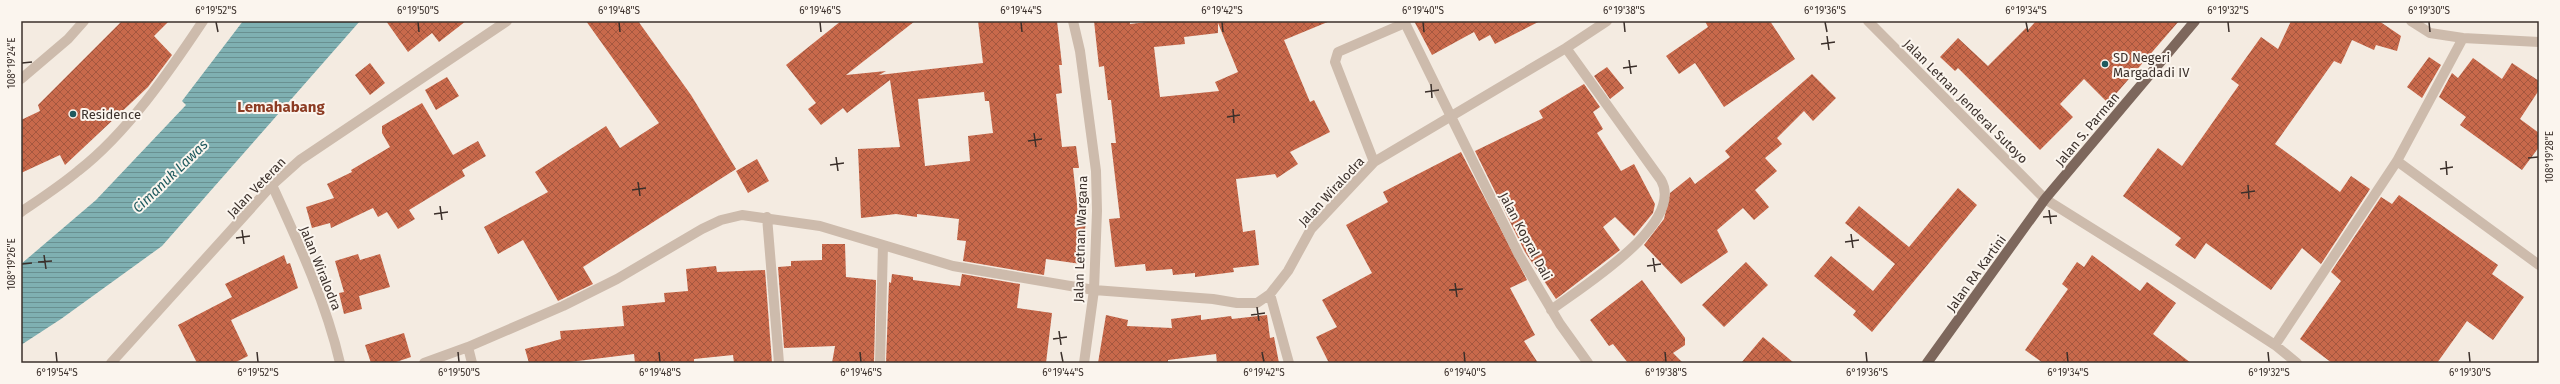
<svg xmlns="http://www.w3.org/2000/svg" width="2560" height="384" font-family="'Fira Sans',sans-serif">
	<defs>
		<pattern id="water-rules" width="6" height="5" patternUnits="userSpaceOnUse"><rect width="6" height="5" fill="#7fb0b2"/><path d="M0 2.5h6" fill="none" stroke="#699091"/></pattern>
		<pattern id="building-cross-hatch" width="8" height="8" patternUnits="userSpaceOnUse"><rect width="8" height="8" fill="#c8694b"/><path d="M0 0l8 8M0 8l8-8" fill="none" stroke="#a4573f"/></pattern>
	</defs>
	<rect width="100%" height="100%" fill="#f4ebe1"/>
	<path fill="url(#water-rules)" d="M243,21H360L162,246L61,319L21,345V264L96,200L186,105L182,101Z"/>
	<path fill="url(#building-cross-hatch)" fill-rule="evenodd" d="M122,21H169L154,36L172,55L148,87L65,165L60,155L21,173V120L40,111L38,105Z
		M386,21H466L439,42L432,33L408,52Z
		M586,21H638L691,95L736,169L583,267L593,284L558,301L523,240L498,254L484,227L548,192L535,172L606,126L620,148L659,123Z
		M841,21H915L846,75L886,71L879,75L983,63L978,21H1057L1062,65H1059L1062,93L1056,94L1062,147L1076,146L1079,168H1073L1079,222L1086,221L1081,264L1046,259L1044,275L963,261L966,241L957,240L959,219L917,214V217L896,214L861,218L858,149L900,147L890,80L847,113L843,108L821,125L808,109L816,103L786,65ZM984,92L985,101H989L993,133L968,136L970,161L925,166L918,99Z
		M1094,21H1130V24L1156,21H1330L1284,40L1310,102L1314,100L1330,132L1290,152L1298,164L1277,178L1275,174L1236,179L1243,232L1255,230L1259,265L1233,268L1234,272L1195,277V273L1173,275L1172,269L1146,271L1145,264L1115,267L1109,219L1120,218L1111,143H1116L1111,100H1108L1104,66L1099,67ZM1218,23L1238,72L1215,82L1219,91L1160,97L1154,47L1185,44L1184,37L1218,33Z
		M1414,21H1540L1495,44L1490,35L1479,41L1474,32L1432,55Z
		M1705,21H1770L1795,59L1724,107L1695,63L1679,74L1666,56L1708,27Z
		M2036,21H2179L2108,103L2084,79L2060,104L2073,117L2040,150L1958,68L1955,71L1940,57L1958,38L1988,66L2026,28L2028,30Z
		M2291,21H2379L2401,36L2397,51L2376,45L2374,50L2352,40L2341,64L2334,61L2275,144L2340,192L2351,176L2370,189L2321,264L2302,248L2271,290L2206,243L2195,259L2175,245L2181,238L2123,196L2158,148L2182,166L2239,85L2231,79L2261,37L2278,49Z
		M2429,57L2441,65L2422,98L2407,87Z
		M2473,58L2502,79L2512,63L2539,81V90L2520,119L2539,133V147L2522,170L2460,125L2466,117L2439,97L2452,73L2458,78Z
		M370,63L385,83L370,95L355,75Z
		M1607,67L1624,88L1610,99L1594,76Z
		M1812,74L1836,98L1813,121L1804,111L1777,138L1782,144L1765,158L1777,171L1755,190L1769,207L1754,220L1743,208L1717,230L1728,252L1681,284L1644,245L1664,219L1670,193L1690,177L1695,184L1730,157L1725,151Z
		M447,77L459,96L436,110L425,90Z
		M1584,84L1600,107L1593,112L1603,129L1597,133L1621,171L1634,164L1655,204L1653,213L1634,236L1615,217L1603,227L1620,250L1556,299L1525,252L1475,151L1543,118L1539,111Z
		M422,103L453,155L478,141L486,156L462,170L465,176L409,210L415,219L398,229L387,212L378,217L373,208L331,228L330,223L312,228L306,207L334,198L327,184L352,172L351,170L390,147L382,133V126Z
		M1461,152L1527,280L1510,288L1535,335L1524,341L1538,363H1329L1316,337L1337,327L1322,300L1372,273L1346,225L1388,202L1383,192Z
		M757,159L769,181L748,193L736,171Z
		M1958,188L1977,205L1872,332L1853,315L1856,311L1814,276L1831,256L1873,291L1895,264L1845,223L1859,206L1909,247Z
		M2399,195L2498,265L2492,274L2524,297L2493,340L2467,321L2437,363H2332L2300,339L2341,281L2331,272L2381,197L2392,204Z
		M822,244H845L846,277L876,280L874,363H832L835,346L784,348L778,267L791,266V261L822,260Z
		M358,254L360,260L380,254L390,287L359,296L362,309L344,314L339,293L344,292L335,261Z
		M284,255L287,264L290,263L298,288L231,320L248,356L234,363H197L178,325L232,297L225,284Z
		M2092,255L2140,291L2147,282L2176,303L2153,334L2191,363H2043L2025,350L2068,289L2062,284L2077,262L2084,267Z
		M1746,262L1768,285L1724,327L1702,305Z
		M716,266L717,272L765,270L772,363H734L733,355L694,359V363H635L634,354L562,363H529L525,349L561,339L560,331L624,326L622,306L665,302L664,293L688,291L686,269Z
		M892,274L913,277V280L960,286L962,274L1020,284L1017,308L1052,313L1046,363H886L889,282L891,283Z
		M1642,280L1685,338V345L1673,353L1683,363H1628L1613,344L1609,346L1590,320Z
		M1106,315L1128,320L1127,326L1172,328L1171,319L1201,315V320L1231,316L1232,319L1267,315L1270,338L1274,337L1279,363H1217L1216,354L1168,360V363H1098Z
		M404,333L411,357L393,363H371L365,345Z
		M1763,337L1794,363H1741Z"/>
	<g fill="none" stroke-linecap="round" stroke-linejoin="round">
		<path stroke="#cdbbac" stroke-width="10" d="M1073,21L1080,51L1096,171L1097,211L1094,290L1084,363
			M1404,21L1519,255L1560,324L1588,363
			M1868,21L2045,199L2173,279L2275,345L2297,363
			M2411,21L2430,33L2463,38L2539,42
			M21,79L68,39L84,21
			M2397,161L2539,265
			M1374,162L1335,62L1338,52L1405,23
			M272,185C298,242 326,302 340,363
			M21,212C40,199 60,186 78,171C127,133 169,72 203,21
			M767,217L779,363
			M1270,294L1289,363
			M1551,310C1580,288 1686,224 1661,180L1566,48
			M2275,345L2397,161L2463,38
			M468,347L472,363
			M111,363L272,185L300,160L507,21
			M424,363L468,347L563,306L617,279L702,229L721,220L742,215L820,226L953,266L1094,290L1213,299L1237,303H1257L1270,294L1288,271L1311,229L1374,162L1566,48L1607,21
			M880,363L883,245"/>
		<path stroke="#7d675c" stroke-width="10" d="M1927,363L2045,199L2195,21"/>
	</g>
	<path fill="none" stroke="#3b302b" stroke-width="1.5" d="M216,22L218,32M418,22L419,32M619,22L620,32M820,22L821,32M1021,22L1022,32M1222,22L1223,32M1423,22L1424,32M1624,22L1625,32M1825,22L1827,32M2026,22L2028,32M2228,22L2229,32M2429,22L2430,32M1827,36L1829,50M1821,44L1835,42M1629,60L1631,74M22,63L32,62M1623,68L1637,66M1431,84L1432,98M1425,92L1439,90M1233,109L1234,123M1227,117L1240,115M1034,133L1036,147M1028,141L1042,139M836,157L838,171M2528,158L2538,157M2446,161L2447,175M830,165L844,163M2440,169L2453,167M638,182L640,196M2248,185L2249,199M632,190L646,188M2241,193L2255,191M440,206L442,220M2049,210L2051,224M434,214L448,212M2043,217L2057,216M242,230L244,244M1851,234L1853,248M236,238L250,236M1845,242L1859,240M44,255L46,269M1653,258L1655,272M38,262L52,261M22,264L32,263M1647,266L1661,264M1455,283L1457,297M1449,290L1463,289M1257,307L1259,321M1251,315L1265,313M1059,331L1061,345M1053,339L1067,337M56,352L57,362M257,352L258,362M458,352L459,362M659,352L660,362M860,352L861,362M1061,352L1063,362M1262,352L1264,362M1464,352L1465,362M1665,352L1666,362M1866,352L1867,362M2067,352L2068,362M2268,352L2269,362M2469,352L2470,362"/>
	<g fill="#1f5a5e" stroke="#fbf5ee" stroke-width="1.5">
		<circle cx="2105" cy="64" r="4"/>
		<circle cx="73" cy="114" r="4"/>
	</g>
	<g text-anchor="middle" stroke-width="4" stroke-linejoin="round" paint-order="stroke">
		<g font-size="13" fill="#3b302b" stroke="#fbf5ee" text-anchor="start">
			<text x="2113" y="62">SD Negeri<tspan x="2113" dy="15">Margadadi IV</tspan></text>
			<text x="81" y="119">Residence</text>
		</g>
		<g font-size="13" fill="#3b302b" stroke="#fbf5ee">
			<text transform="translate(1966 101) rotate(45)" y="5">Jalan Letnan Jenderal Sutoyo</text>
			<text transform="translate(2087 129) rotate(-50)" y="5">Jalan S. Parman</text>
			<text transform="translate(256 187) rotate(-46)" y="5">Jalan Veteran</text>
			<text transform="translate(1331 191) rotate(-47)" y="5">Jalan Wiralodra</text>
			<text transform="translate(1526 236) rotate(62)" y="5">Jalan Kopral Dali</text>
			<text transform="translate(1080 239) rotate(-88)" y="5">Jalan Letnan Wargana</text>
			<text transform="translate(321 268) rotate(68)" y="5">Jalan Wiralodra</text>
			<text transform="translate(1976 273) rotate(-54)" y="5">Jalan RA Kartini</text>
		</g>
		<g font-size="14" font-style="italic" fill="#1f5a5e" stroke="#fbf5ee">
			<text transform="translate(170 176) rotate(-44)" y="5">Cimanuk Lawas</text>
		</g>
		<g font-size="15" font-weight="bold" fill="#8c3b22" stroke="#fbf5ee">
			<text x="281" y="112">Lemahabang</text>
		</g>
	</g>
	<rect width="2560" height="384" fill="none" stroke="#fbf5ee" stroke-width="44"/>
	<rect x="22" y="22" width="2516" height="340" fill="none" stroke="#3b302b" stroke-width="1.5"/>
	<g font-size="10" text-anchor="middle" fill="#3b302b">
		<text x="216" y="14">6°19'52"S</text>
		<text x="418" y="14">6°19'50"S</text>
		<text x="619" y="14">6°19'48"S</text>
		<text x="820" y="14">6°19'46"S</text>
		<text x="1021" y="14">6°19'44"S</text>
		<text x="1222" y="14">6°19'42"S</text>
		<text x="1423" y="14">6°19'40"S</text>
		<text x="1624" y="14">6°19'38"S</text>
		<text x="1825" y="14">6°19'36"S</text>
		<text x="2026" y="14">6°19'34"S</text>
		<text x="2228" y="14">6°19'32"S</text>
		<text x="2429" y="14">6°19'30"S</text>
		<text transform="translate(11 63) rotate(-90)" y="4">108°19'24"E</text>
		<text transform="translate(2549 157) rotate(-90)" y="4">108°19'28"E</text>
		<text transform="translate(11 264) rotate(-90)" y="4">108°19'26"E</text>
		<text x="57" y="376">6°19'54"S</text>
		<text x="258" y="376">6°19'52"S</text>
		<text x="459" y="376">6°19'50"S</text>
		<text x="660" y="376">6°19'48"S</text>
		<text x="861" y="376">6°19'46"S</text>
		<text x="1063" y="376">6°19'44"S</text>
		<text x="1264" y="376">6°19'42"S</text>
		<text x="1465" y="376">6°19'40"S</text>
		<text x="1666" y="376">6°19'38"S</text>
		<text x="1867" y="376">6°19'36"S</text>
		<text x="2068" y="376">6°19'34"S</text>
		<text x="2269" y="376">6°19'32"S</text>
		<text x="2470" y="376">6°19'30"S</text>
	</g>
</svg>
